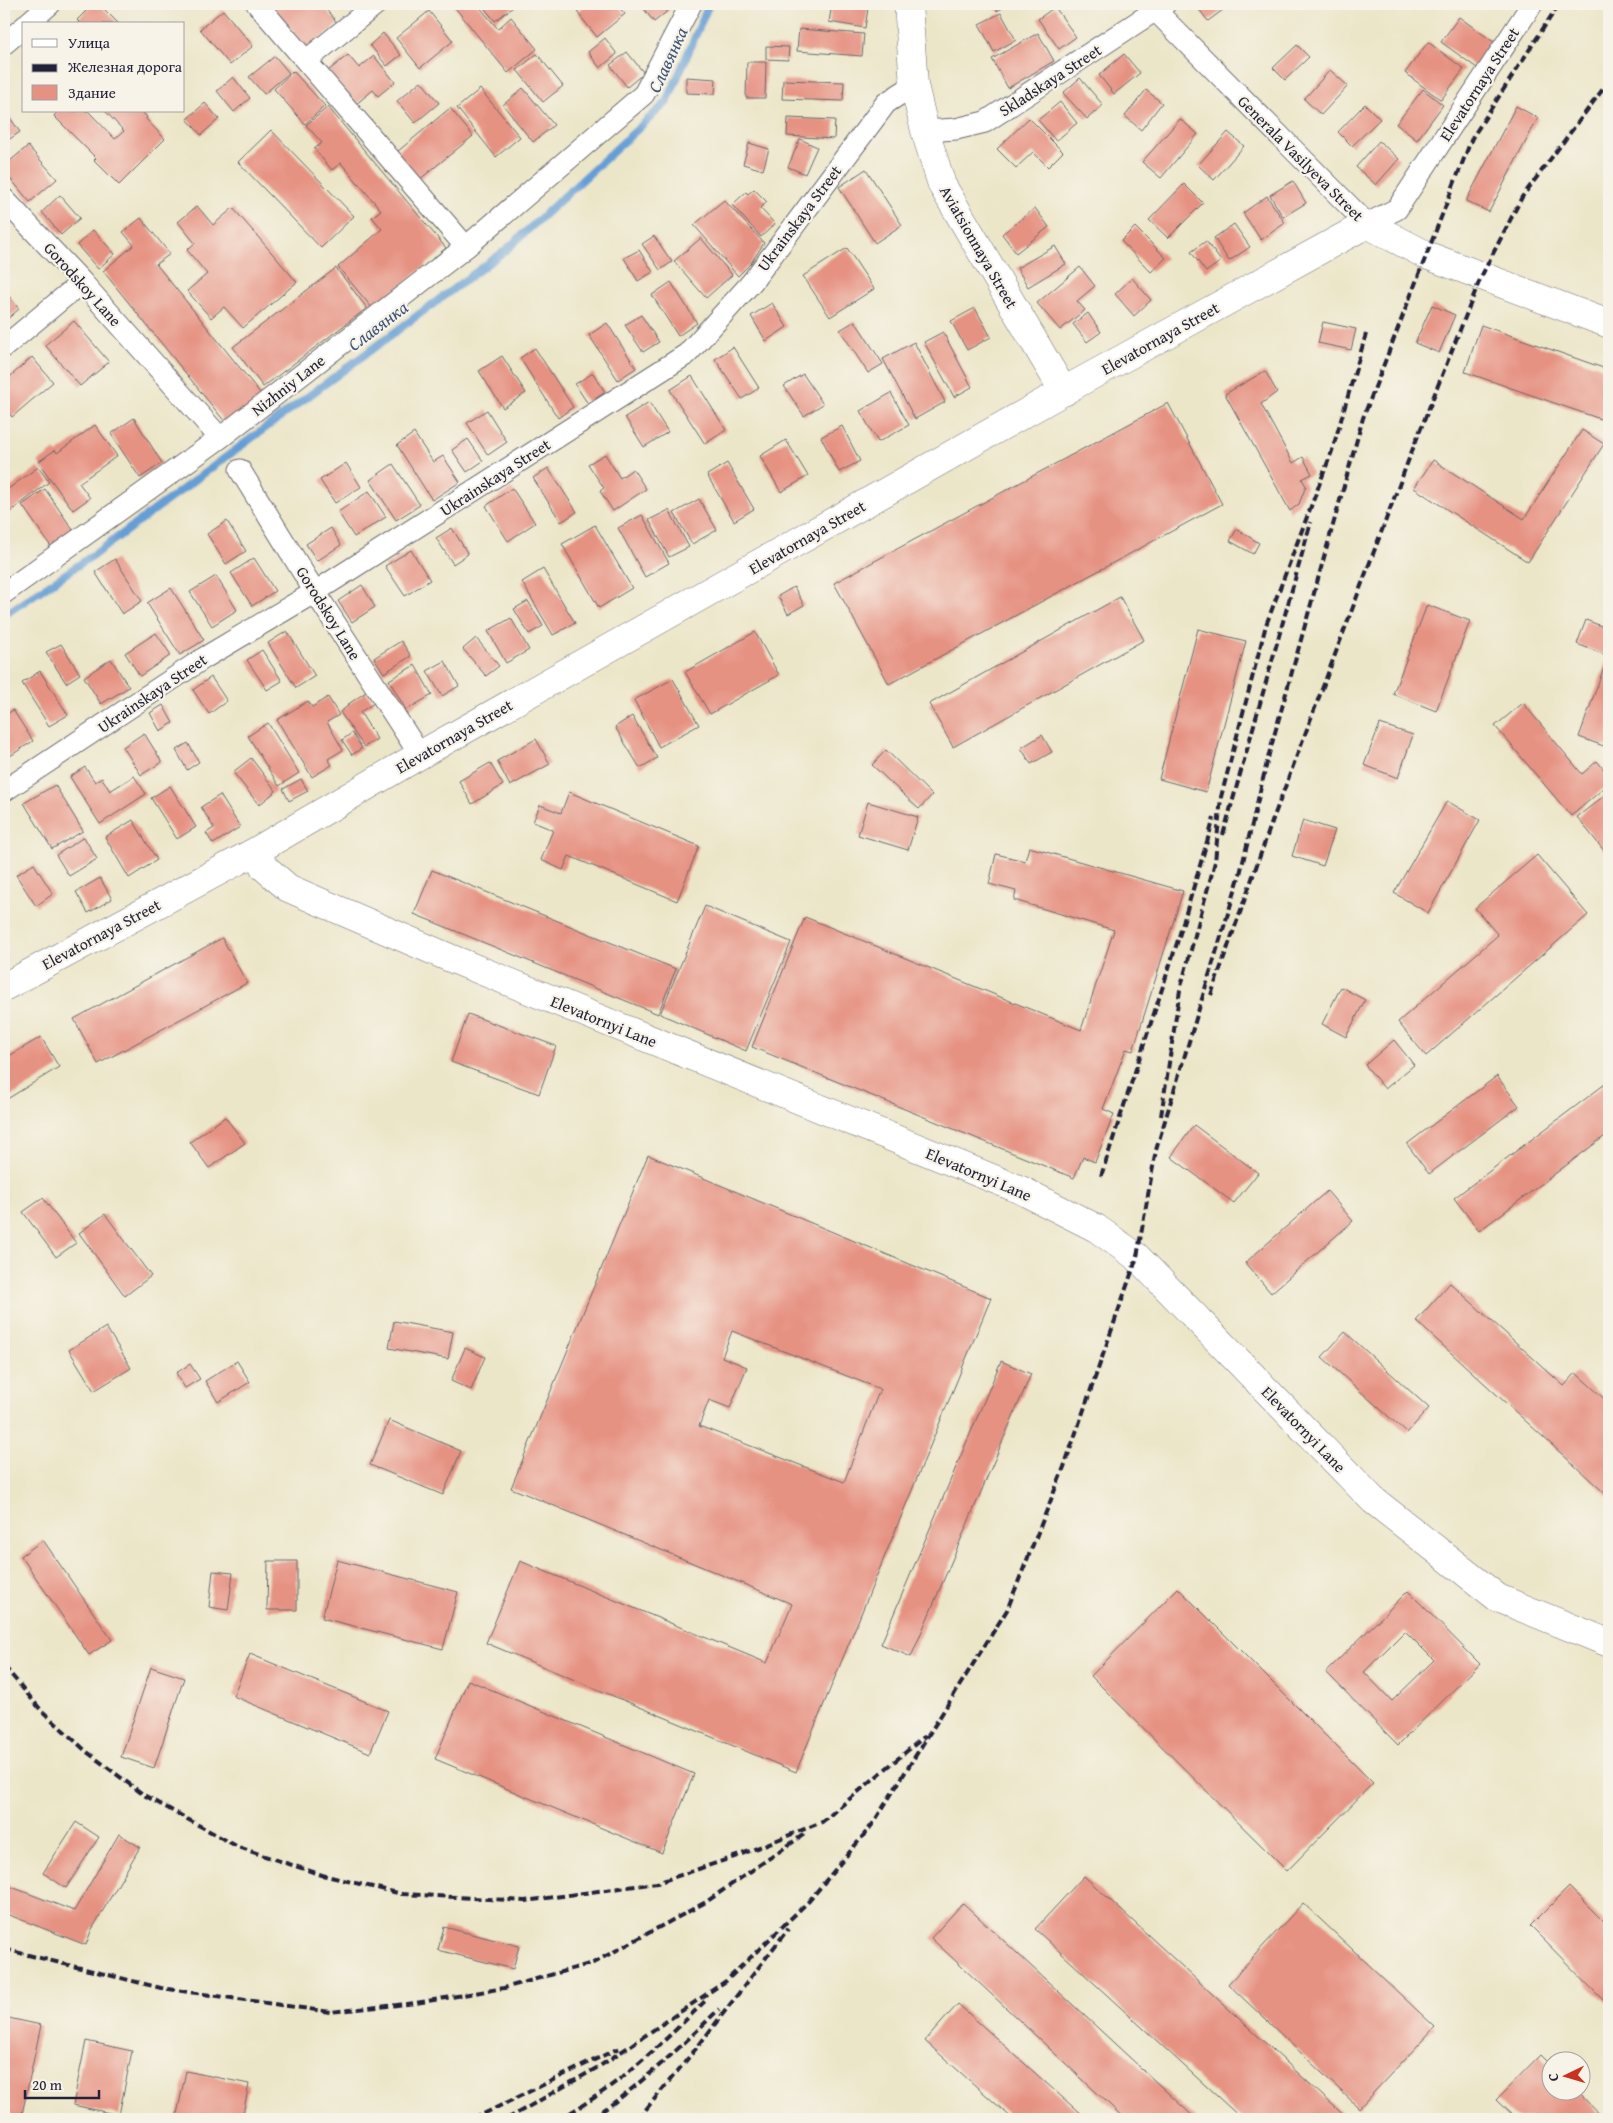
<svg xmlns="http://www.w3.org/2000/svg" width="1613" height="2123" font-family="'Gentium Book Plus',serif">
	<rect width="100%" height="100%" fill="#f7f3e8"/>
	<filter id="ink" filterUnits="userSpaceOnUse"><feTurbulence type="fractalNoise" baseFrequency=".02" numOctaves="2"/><feDisplacementMap in="SourceGraphic" scale="10" xChannelSelector="R" yChannelSelector="G"/><feConvolveMatrix kernelMatrix="1 2 1 2 8 2 1 2 1" color-interpolation-filters="sRGB"/></filter>
	<filter id="wash" filterUnits="userSpaceOnUse"><feTurbulence type="fractalNoise" baseFrequency=".0096" numOctaves="4" result="noise"/><feDisplacementMap in="SourceGraphic" scale="20" xChannelSelector="R" yChannelSelector="G"/><feGaussianBlur stdDeviation="1.12" result="paint"/><feColorMatrix in="noise" values="0 0 0 0 0 0 0 0 0 0 0 0 0 0 0 0 0 1.4 0 .05"/><feComposite in="paint" operator="in"/></filter>
	<g filter="url(#wash)">
		<rect width="100%" height="100%" fill="#ece6c9"/>
		<g fill="none" stroke-linecap="round" stroke-linejoin="round">
			<path stroke="#659ed4" stroke-width="8" d="M4,615L95,554L506,250L667,102L709,4"/>
		</g>
		<g id="blocks">
			<path fill="#e69282" fill-rule="evenodd" d="M93,4H99L119,24H81L77,20Z
				M277,4H322L338,24L307,50L273,7Z
				M452,4H477L498,29L511,17L537,49L508,73Z
				M481,4H517L495,21Z
				M587,4H616L625,14L597,37L577,12Z
				M640,4H673L674,6L654,22Z
				M832,4L868,8L865,28L829,22Z
				M993,4H1010L997,11Z
				M1195,4H1231L1208,21Z
				M1055,7L1076,37L1059,49L1038,19Z
				M223,10L253,46L230,65L200,29Z
				M429,11L453,41L420,68L396,38Z
				M1001,13L1016,40L994,52L979,24Z
				M1459,17L1495,43L1477,68L1441,42Z
				M799,29L864,34L862,56L797,51Z
				M383,33L401,55L387,66L370,45Z
				M1038,33L1054,61L1008,88L992,59Z
				M605,38L617,54L600,68L588,52Z
				M1428,42L1464,69L1441,100L1405,73Z
				M1297,45L1309,57L1285,80L1273,68Z
				M766,46L789,47L788,60L766,59Z
				M627,52L644,73L627,87L610,65Z
				M537,54L563,86L543,102L517,70Z
				M1124,54L1140,73L1114,94L1099,75Z
				M348,55L359,68L374,56L395,82L378,96L373,90L355,105L328,71Z
				M275,56L289,73L264,94L249,77Z
				M747,62H766L765,98H746Z
				M1330,70L1348,86L1321,115L1304,99Z
				M293,71L325,106L305,124L274,89Z
				M233,77L250,98L234,112L217,91Z
				M686,77L716,79L715,94L686,93Z
				M1080,78L1103,105L1087,119L1063,93Z
				M783,80L844,82L843,101L782,99Z
				M421,81L439,103L415,123L397,101Z
				M523,88L554,125L533,142L503,105Z
				M480,89L520,137L496,157L457,108Z
				M1423,89L1443,105L1417,140L1396,124Z
				M1146,90L1162,103L1141,130L1125,116Z
				M1060,102L1077,123L1056,141L1038,120Z
				M205,103L219,119L201,135L187,119Z
				M1365,104L1380,119L1352,146L1338,132Z
				M1516,106L1538,118L1489,212L1466,201Z
				M328,107L446,248L373,309L338,267L382,229L372,217L381,210L341,163L332,170L314,149L322,143L306,125Z
				M450,108L473,136L419,180L397,152Z
				M4,109L20,132L4,143Z
				M58,111H88L115,139L124,131L105,111H141L147,117L146,119L165,139L119,185L94,160L96,158L54,116Z
				M788,118L835,120L834,139L787,136Z
				M1029,118L1063,152L1048,167L1033,152L1016,168L997,149Z
				M1180,119L1198,134L1161,178L1142,162Z
				M271,130L354,216L321,248L238,162Z
				M1228,132L1244,146L1214,180L1198,165Z
				M800,139L817,147L805,174L788,167Z
				M1379,141L1399,159L1376,185L1356,167Z
				M749,143L769,149L763,170L743,164Z
				M28,146L57,179L30,202L4,171V166Z
				M866,169L902,225L875,243L839,187Z
				M1293,181L1306,203L1283,217L1270,195Z
				M1184,184L1203,203L1168,238L1149,220Z
				M754,189L767,202L760,208L775,224L761,237L732,205L746,192L748,194Z
				M60,195L80,218L61,235L42,212Z
				M1267,196L1285,223L1261,240L1243,213Z
				M724,200L764,243L751,263L738,276L694,225Z
				M197,206L213,225L233,208L297,282L243,328L224,307L211,318L187,291L207,274L187,250L195,243L178,222Z
				M1035,208L1049,227L1016,253L1002,234Z
				M141,218L170,254L156,264L265,399L230,428L103,271L134,245L123,232Z
				M1234,224L1250,247L1229,261L1214,238Z
				M1135,227L1166,258L1151,272L1121,241Z
				M93,230L115,254L98,269L77,245Z
				M654,236L672,262L660,270L642,244Z
				M701,238L732,275L706,298L674,261Z
				M1206,241L1221,261L1206,272L1191,252Z
				M1055,246L1066,264L1028,287L1017,268Z
				M847,248L874,289L830,317L803,276Z
				M639,250L653,272L638,281L624,258Z
				M1080,267L1095,286L1077,301L1085,310L1060,330L1037,303Z
				M336,268L367,308L263,387L233,347Z
				M1132,278L1151,300L1134,316L1115,294Z
				M671,282L697,323L678,336L652,295Z
				M4,290L19,309L4,322Z
				M772,303L787,327L766,341L751,316Z
				M1432,305L1455,315L1439,353L1415,343Z
				M975,308L991,337L967,350L951,321Z
				M1088,313L1101,332L1087,342L1073,324Z
				M641,315L659,342L643,352L625,325Z
				M74,321L109,362L80,386L45,345Z
				M855,321L883,364L868,373L840,330Z
				M1323,322L1356,329L1351,350L1318,343Z
				M607,323L636,368L618,380L589,335Z
				M1481,325L1609,370V422L1465,372Z
				M943,332L972,387L954,397L924,342Z
				M914,342L945,402L915,419L883,359Z
				M733,347L759,388L742,399L715,359Z
				M535,348L573,407L558,418L520,358Z
				M502,356L526,393L503,408L479,371Z
				M32,357L53,382L12,417L4,407V382Z
				M1265,371L1277,392L1261,404L1293,463L1303,457L1312,474L1302,479L1306,486L1299,504L1290,511L1225,394Z
				M593,373L605,392L588,404L575,384Z
				M803,374L823,404L804,416L784,386Z
				M692,376L726,430L705,444L670,390Z
				M891,393L909,425L878,442L860,411Z
				M649,402L668,432L644,447L625,417Z
				M1168,403L1222,504L889,684L834,583Z
				M487,410L507,442L488,455L467,423Z
				M134,418L162,463L140,478L111,434Z
				M95,425L117,456L79,483L90,498L73,510L38,462L55,450L57,453Z
				M842,426L860,461L839,472L821,437Z
				M1582,430L1604,444L1528,562L1414,488L1433,460L1524,519Z
				M414,433L433,462L443,456L460,482L432,500L397,445Z
				M468,439L483,461L467,472L452,450Z
				M786,440L808,476L781,492L760,456Z
				M605,454L620,478L633,469L646,489L613,511L600,491L604,488L588,464Z
				M346,463L361,487L335,503L320,480Z
				M727,463L754,509L734,521L707,475Z
				M393,464L420,505L396,520L370,480Z
				M38,467L49,482L10,512L4,504V492Z
				M548,468L577,512L561,522L533,478Z
				M512,488L535,523L508,541L486,506Z
				M45,489L75,533L52,548L22,505Z
				M369,491L386,517L354,537L338,512Z
				M699,499L717,530L692,544L674,513Z
				M669,510L689,547L669,557L649,520Z
				M642,515L669,563L645,577L618,528Z
				M227,521L246,551L226,564L207,534Z
				M595,525L632,588L599,608L562,544Z
				M331,528L341,545L317,561L306,544Z
				M452,528L468,554L453,564L436,538Z
				M1237,529L1259,543L1253,554L1230,541Z
				M411,550L430,580L405,596L385,566Z
				M254,558L275,591L252,606L231,573Z
				M115,559L142,601L122,614L95,572Z
				M543,569L575,623L553,635L522,582Z
				M216,576L237,610L212,626L190,592Z
				M362,585L375,607L352,622L338,601Z
				M794,587L804,605L788,614L778,596Z
				M171,588L204,640L180,655L147,603Z
				M1120,597L1144,640L953,747L929,704Z
				M528,601L543,626L529,634L514,609Z
				M1427,605L1470,621L1436,711L1393,694Z
				M511,618L529,650L506,663L488,631Z
				M1586,620L1609,629V748L1579,737L1608,656L1577,644Z
				M1198,629L1246,641L1206,792L1159,779Z
				M287,631L315,676L296,688L268,643Z
				M755,632L779,675L710,714L685,672Z
				M156,633L171,655L140,676L125,653Z
				M476,638L499,666L486,676L463,649Z
				M401,641L411,656L384,673L374,658Z
				M61,644L80,674L66,683L46,652Z
				M262,650L282,681L267,690L247,660Z
				M111,659L129,687L101,704L84,677Z
				M445,661L459,686L442,696L427,671Z
				M415,665L432,695L406,710L389,680Z
				M40,671L68,715L49,726L22,683Z
				M211,677L227,701L209,714L193,690Z
				M673,679L699,725L659,747L634,700Z
				M366,692L374,703L360,712L377,739L364,747L340,712L348,706L347,705Z
				M328,697L339,715L327,722L343,750L328,759L332,765L312,777L277,720L308,701L312,707Z
				M1523,703L1582,774L1597,761L1609,776V784L1571,816L1495,726Z
				M163,705L173,723L160,731L150,713Z
				M13,710L33,741L4,760V716Z
				M632,716L657,758L640,768L615,727Z
				M268,723L299,773L279,786L248,736Z
				M1380,724L1413,735L1398,778L1364,765Z
				M144,733L162,762L141,775L123,747Z
				M352,733L362,748L352,755L342,740Z
				M1042,735L1052,752L1031,764L1021,748Z
				M536,739L550,764L510,786L497,761Z
				M188,743L199,762L187,770L176,750Z
				M886,750L932,795L919,809L872,765Z
				M251,758L276,791L259,805L233,772Z
				M490,763L503,785L472,804L459,781Z
				M85,767L95,782L102,778L110,791L134,776L146,794L100,824L70,777Z
				M301,779L308,791L289,801L283,789Z
				M55,785L83,831L52,849L24,803Z
				M170,786L196,827L177,839L151,798Z
				M569,792L699,846L677,901L569,856L563,870L541,860L553,830L533,822L540,805L561,813Z
				M1609,792V857L1577,817Z
				M220,795L240,827L213,844L206,833L214,828L201,807Z
				M1447,801L1480,820L1428,913L1394,893Z
				M868,802L918,817L908,850L858,835Z
				M133,820L157,860L129,878L105,837Z
				M1303,820L1335,830L1323,866L1292,856Z
				M84,837L97,859L69,876L56,855Z
				M1029,847L1183,891L1133,1051L1126,1049L1103,1109L1114,1114L1095,1162L1083,1157L1074,1178L752,1047L805,917L1081,1030L1114,930L1014,900L1016,891L989,884L996,854L1025,861Z
				M1537,855L1588,915L1426,1056L1398,1022L1498,935L1475,908Z
				M34,864L53,894L36,906L16,875Z
				M432,870L676,969L658,1014L414,914Z
				M100,878L112,899L88,913L76,892Z
				M705,906L791,942L746,1051L660,1014Z
				M222,938L247,983L98,1064L74,1019Z
				M1341,987L1365,1000L1346,1037L1322,1024Z
				M468,1014L556,1046L539,1094L451,1062Z
				M41,1037L59,1067L4,1101V1059Z
				M1394,1040L1414,1065L1385,1089L1365,1065Z
				M1497,1076L1519,1106L1429,1174L1407,1144Z
				M1609,1081V1133L1479,1231L1454,1198Z
				M225,1117L245,1143L209,1168L190,1142Z
				M1194,1125L1258,1173L1234,1203L1171,1157Z
				M648,1155L991,1298L796,1772L486,1643L520,1561L767,1663L792,1604L511,1488ZM732,1331L880,1389L844,1482L699,1426L709,1400L730,1408L747,1367L722,1357Z
				M1327,1191L1353,1221L1271,1293L1245,1263Z
				M43,1198L76,1243L56,1257L23,1212Z
				M105,1214L151,1276L125,1296L79,1233Z
				M1450,1283L1564,1386L1576,1373L1609,1403V1497L1416,1321Z
				M394,1321L453,1332L448,1359L389,1348Z
				M106,1327L131,1368L94,1391L69,1350Z
				M1345,1332L1429,1408L1407,1433L1322,1357Z
				M465,1348L485,1357L471,1390L451,1381Z
				M237,1361L250,1382L218,1402L205,1381Z
				M1001,1361L1031,1374L911,1657L881,1644Z
				M190,1364L200,1379L185,1388L176,1373Z
				M389,1420L461,1451L443,1495L370,1465Z
				M43,1540L112,1640L89,1655L21,1556Z
				M337,1560L458,1592L443,1649L322,1618Z
				M268,1561H297V1610H267Z
				M213,1571L233,1573L228,1610L209,1607Z
				M1178,1588L1373,1783L1287,1871L1091,1676Z
				M1408,1591L1480,1664L1398,1745L1326,1672ZM1405,1631L1434,1660L1392,1701L1364,1672Z
				M250,1654L388,1711L370,1753L233,1696Z
				M151,1667L184,1678L154,1768L121,1757Z
				M468,1680L694,1774L662,1853L435,1759Z
				M76,1822L99,1837L66,1888L43,1873Z
				M119,1834L140,1847L91,1931L86,1945L4,1913V1884L74,1911Z
				M1084,1876L1348,2119H1242L1035,1929Z
				M1569,1887L1609,1927V2006L1530,1926Z
				M963,1903L1196,2119H1125L931,1938Z
				M1303,1903L1435,2027L1359,2108L1228,1984Z
				M444,1927L519,1946L513,1969L438,1950Z
				M958,2004L1082,2115L1078,2119H1013L925,2041Z
				M4,2017L41,2025L21,2119H4Z
				M86,2041L132,2051L119,2115L73,2105Z
				M1540,2055L1550,2065V2090H1576L1604,2119H1516L1496,2100Z
				M186,2071L249,2084L242,2119H176Z"/>
		</g>
	</g>
	<g filter="url(#ink)">
		<use href="#blocks" fill-opacity="0" stroke="#69676d" stroke-width="1"/>
		<g fill="none" stroke-linecap="round" stroke-linejoin="round">
			<g stroke="#69676d" stroke-width="23">
				<path id="minor" d="M257,4L466,247
					M1156,11L1367,224L1397,209L1532,4
					M27,24L50,4
					M4,44L24,27
					M307,60L376,4
					M925,131L956,129L985,122L1165,4
					M4,199L82,282L220,438
					M4,347L82,282
					M240,470L315,592L420,755
					M4,593L220,438L466,247L644,94L691,4
					M4,791L204,658L315,592L687,354L752,282L886,103L914,85"/>
			</g>
			<g stroke="#69676d" stroke-width="29">
				<path id="secondary" d="M908,4L914,85L925,131L942,185L1064,392
					M256,851L264,867L288,888L450,958L1021,1190L1096,1228L1137,1257L1373,1500L1498,1598L1609,1643
					M4,987L256,851L420,755L1080,382L1367,224L1426,255L1609,324"/>
			</g>
			<use href="#minor" stroke="#fff" stroke-width="21"/>
			<use href="#secondary" stroke="#fff" stroke-width="28"/>
			<path stroke="#22223b" stroke-width="4" stroke-dasharray="8 4" stroke-linecap="butt" d="M1223,835L1311,522
				M1211,995L1273,819L1410,456L1481,277L1522,197L1609,81
				M1161,1116L1180,990L1215,862L1221,797L1266,625L1332,451L1366,334
				M1101,1176L1178,940L1214,818
				M4,1666L41,1710L87,1752L144,1795L238,1847L322,1875L402,1894L525,1901L657,1883L737,1856L822,1822L925,1736
				M4,1949L161,1988L330,2012L416,2003L504,1988L593,1963L706,1902L806,1833
				M473,2119L619,2048
				M507,2119L600,2066L726,1981L809,1901L872,1825L1007,1610L1064,1467L1137,1257L1156,1150L1240,874L1269,754L1363,418L1472,138L1559,4
				M559,2119C615,2089 661,2045 706,2000
				M591,2119C638,2087 679,2049 719,2009
				M638,2119L699,2045L788,1929"/>
		</g>
	</g>
	<g text-anchor="middle" stroke-width="4.5" stroke-linejoin="round" paint-order="stroke">
		<g font-size="16" fill="#22223b" stroke="#f7f3e8">
			<text transform="translate(1050 80) rotate(-33)" y="6">Skladskaya Street</text>
			<text transform="translate(1479 84) rotate(-57)" y="6">Elevatornaya Street</text>
			<text transform="translate(1301 158) rotate(45)" y="6">Generala Vasilyeva Street</text>
			<text transform="translate(799 218) rotate(-53)" y="6">Ukrainskaya Street</text>
			<text transform="translate(979 247) rotate(60)" y="6">Aviatsionnaya Street</text>
			<text transform="translate(83 284) rotate(48)" y="6">Gorodskoy Lane</text>
			<text transform="translate(1160 338) rotate(-29)" y="6">Elevatornaya Street</text>
			<text transform="translate(288 385) rotate(-38)" y="6">Nizhniy Lane</text>
			<text transform="translate(495 477) rotate(-33)" y="6">Ukrainskaya Street</text>
			<text transform="translate(807 537) rotate(-30)" y="6">Elevatornaya Street</text>
			<text transform="translate(329 613) rotate(58)" y="6">Gorodskoy Lane</text>
			<text transform="translate(152 693) rotate(-34)" y="6">Ukrainskaya Street</text>
			<text transform="translate(454 736) rotate(-30)" y="6">Elevatornaya Street</text>
			<text transform="translate(101 934) rotate(-28)" y="6">Elevatornaya Street</text>
			<text transform="translate(604 1021) rotate(22)" y="6">Elevatornyi Lane</text>
			<text transform="translate(979 1174) rotate(23)" y="6">Elevatornyi Lane</text>
			<text transform="translate(1304 1429) rotate(46)" y="6">Elevatornyi Lane</text>
		</g>
		<g font-size="18" font-style="italic" fill="#3d5478" stroke="#f7f3e8">
			<text transform="translate(668 60) rotate(-65)" y="6">Славянка</text>
			<text transform="translate(378 326) rotate(-37)" y="6">Славянка</text>
		</g>
	</g>
	<rect width="1613" height="2123" fill="none" stroke="#f7f3e8" stroke-width="20"/>
	<rect x="22" y="22" width="162" height="90" fill="#f7f3e8" stroke="#a29fa3"/>
	<rect x="32" y="39" width="25" height="8" fill="#ffffff" stroke="#a29fa3"/>
	<text x="68" y="48" font-size="15" fill="#22223b">Улица</text>
	<rect x="32" y="64" width="25" height="8" fill="#22223b" stroke="#a29fa3"/>
	<text x="68" y="72" font-size="15" fill="#22223b">Железная дорога</text>
	<rect x="32" y="85" width="25" height="15" fill="#e69282" stroke="#a29fa3"/>
	<text x="68" y="98" font-size="15" fill="#22223b">Здание</text>
	<g transform="translate(1566 2076) rotate(265)"><circle r="24" fill="#f7f3e8" stroke="#a29fa3"/>
	<path d="M0-4L9 19L0 12L-9 19Z" fill="#c8321e"/>
	<text y="-8" font-size="14" font-weight="bold" text-anchor="middle" fill="#22223b">С</text>
	</g>
	<path d="M25 2090v8h74v-8" fill="none" stroke="#22223b" stroke-width="2.5"/>
	<text x="32" y="2090" font-size="15" fill="#22223b" stroke="#f7f3e8" stroke-width="4" paint-order="stroke">20 m</text>
</svg>
